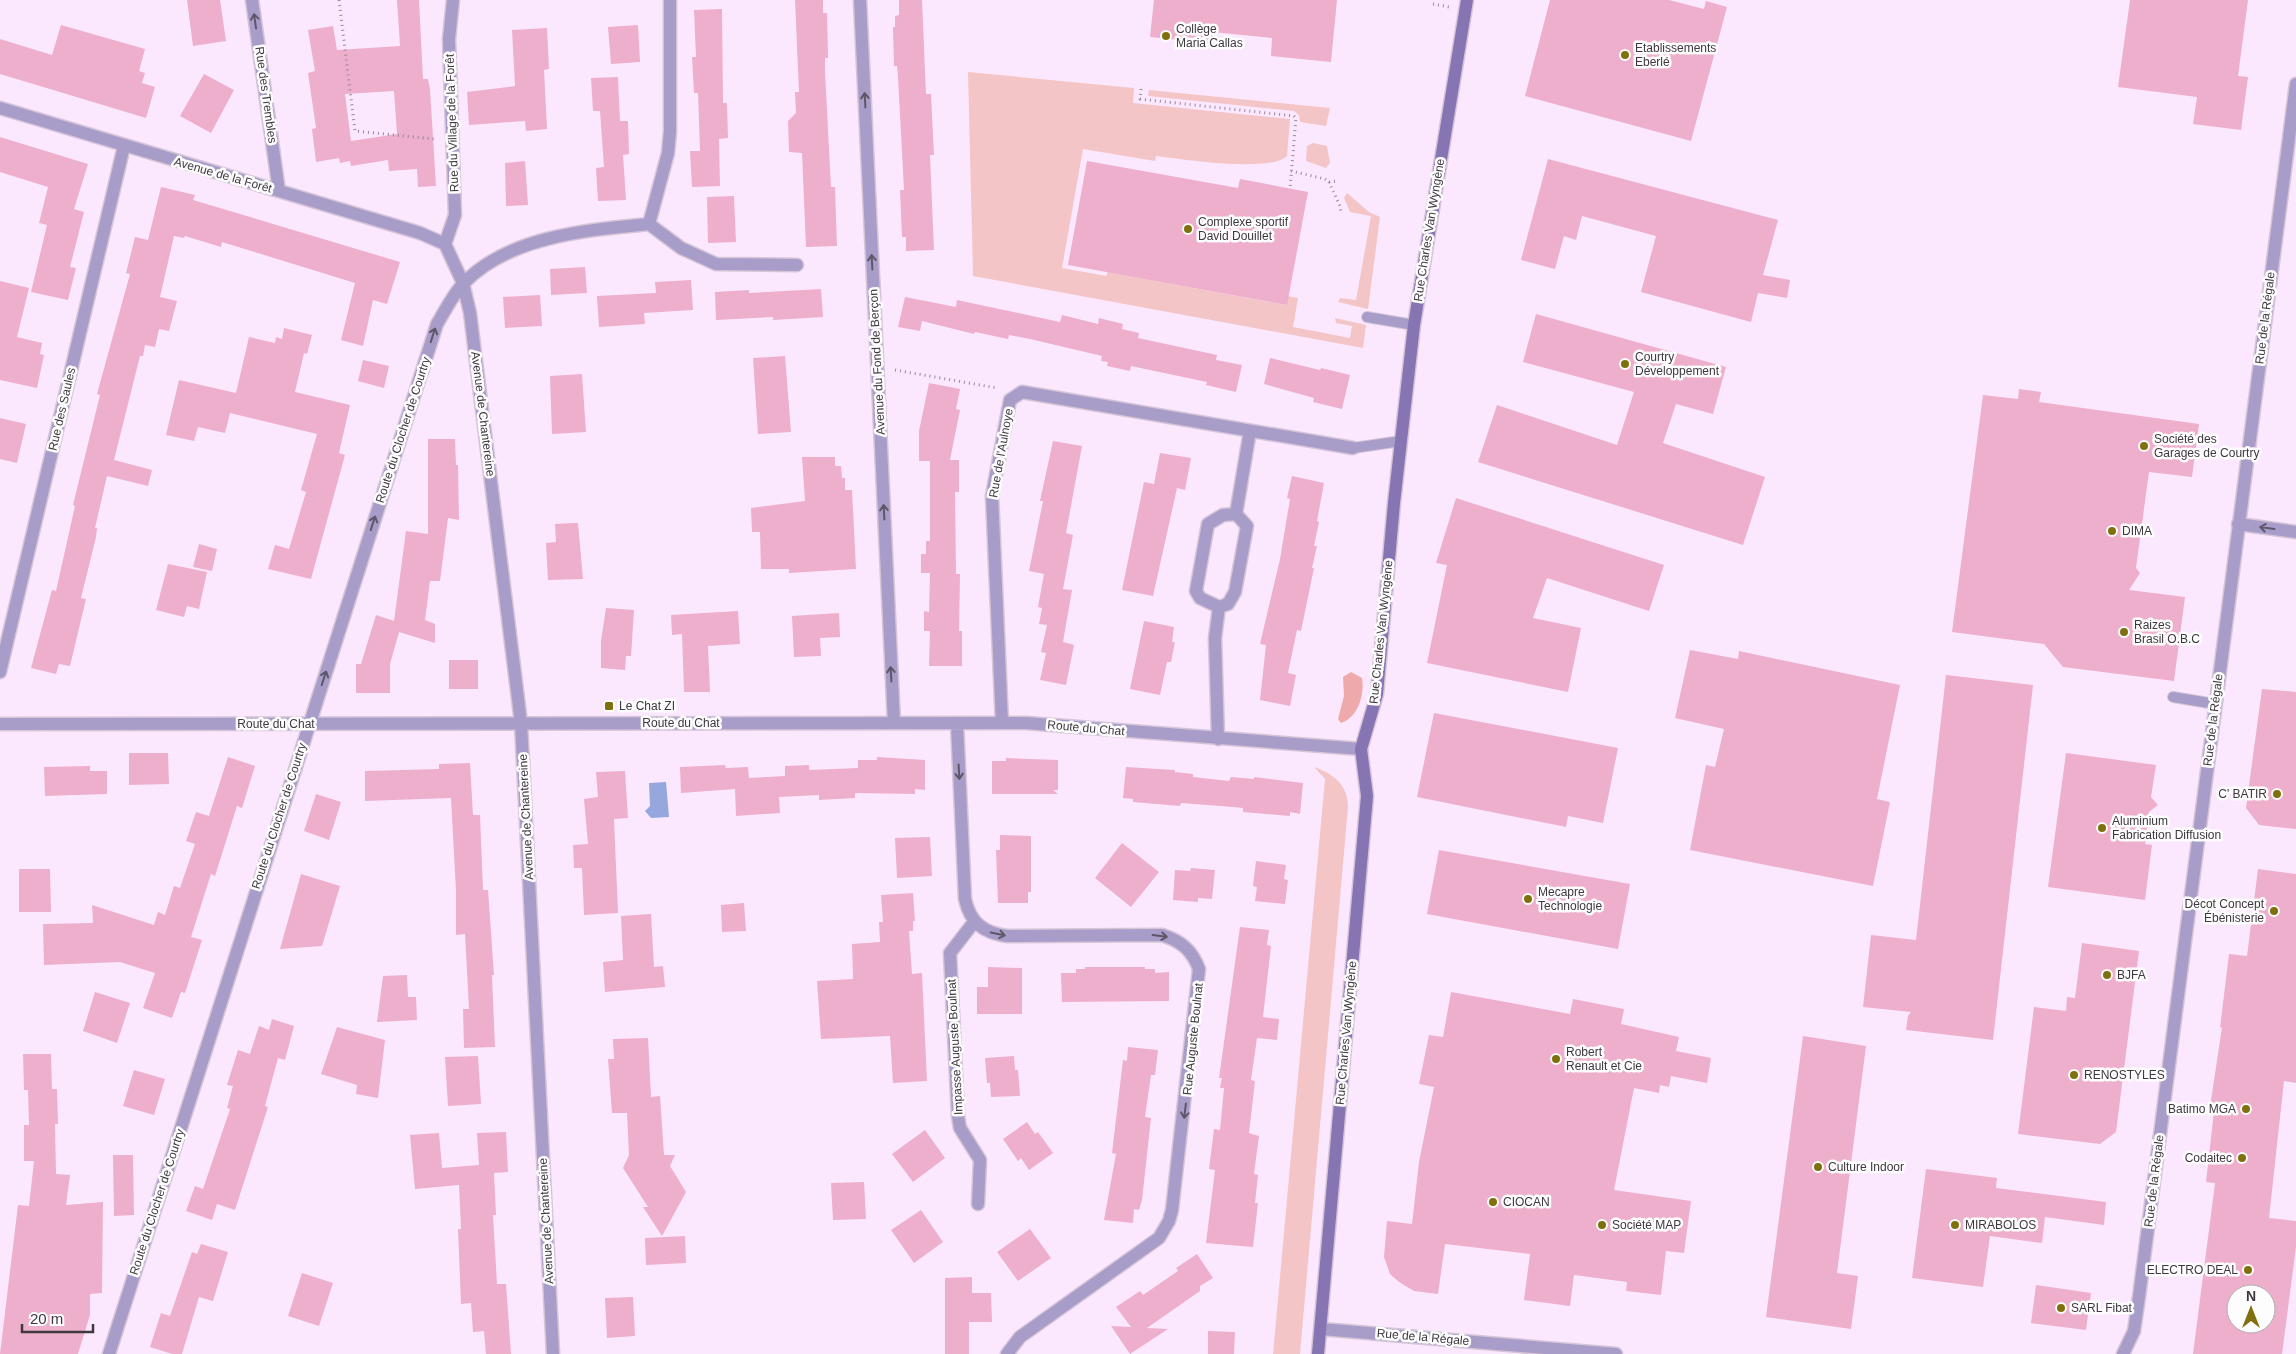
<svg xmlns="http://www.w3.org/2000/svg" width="2296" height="1354" font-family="Helvetica,sans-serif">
	<rect width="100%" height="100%" fill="#fce8fe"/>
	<path fill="#f4c5c6" d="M968,72L1134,88L1133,103L1290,119L1287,156C1270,173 1181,159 1156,156L1155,161L1083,149L1062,268L1106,276L1108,272L1286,305L1288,296L1298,298L1293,327L1350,338L1352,326L1336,323L1335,318L1366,325L1363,348L973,276Z
		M1149,90L1330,108L1326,126L1300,122L1299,115L1294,111L1148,96Z
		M1313,143L1327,146L1330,163L1326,168L1306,161L1307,146Z
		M1347,193L1369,212L1380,217L1368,309L1338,302L1340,298L1356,300L1371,216L1350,212L1344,198Z
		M1314,767C1334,774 1348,785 1348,807L1300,1354H1273L1325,779Z"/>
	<path fill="#eeaaab" d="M1351,672L1362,678C1365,694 1358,718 1341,723L1338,719L1344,696L1343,677Z"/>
	<path fill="#95a7dd" d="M666,782L669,817L651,818L645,811L650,806L649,783Z"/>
	<path fill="#edafcb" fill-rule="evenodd" d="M187,0H220L226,41L193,46Z
		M397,0H419L423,79H428L430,89L436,186L418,187L417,169L389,171L388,160L351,166L350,161L340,163L339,158L316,162L312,129L316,128L308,73L315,71L308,30L333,26L337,50L400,46ZM394,91L397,134L351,141L345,94Z
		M795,0H823V13H827L828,58H825V72L831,187H835L837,246L806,247L802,153L789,152L788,121L796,113L795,92H799Z
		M899,0H922L926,94H931L934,155H930L934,250L906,251V237H902L900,190H904L898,77L897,66H894L893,27H895V16L899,15Z
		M1154,0H1337L1331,62L1271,56L1272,38L1213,32L1212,43L1150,37Z
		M1550,0H1669L1704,9L1706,1L1727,7L1691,141L1525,96Z
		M2130,0H2248L2238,76L2248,77L2241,130L2193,124L2197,97L2118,87Z
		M722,9L723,103H727L728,138L719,139L720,186L692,187L690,151H700L698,93H694L692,57H696L694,10Z
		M61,25L145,49L139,71L145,73L142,83L155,87L146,118L0,74V39L52,55Z
		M638,25L640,62L611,64L608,27Z
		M547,28L549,69L544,70L547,129L526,131L525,121L469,125L467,92L515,86L512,30Z
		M204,74L234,90L211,133L180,116Z
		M618,77L620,121H628L629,154L623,155L626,200L598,201L596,168L604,167L600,111H593L591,78Z
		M0,137L88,164L74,209L84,212L70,267L76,268L68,300L31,292L47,225L39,223L48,187L0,172Z
		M1548,159L1778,220L1763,275L1790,280L1787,298L1758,293L1751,322L1641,292L1656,236L1582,216L1576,240L1564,236L1555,269L1521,260Z
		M525,161L528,205L506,206L505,163Z
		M1087,161L1238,188L1240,179L1308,192L1287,305L1068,265Z
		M161,187L195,195L193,200L400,262L387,304L373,300L363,346L341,340L355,283L222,242L221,247L185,236L184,238L174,236L160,297L177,301L169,331L159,329L155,347L145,345L143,356H140L114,460L152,470L148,486L107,476L95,528H97L96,537L81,598L86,599L70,666L59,664L56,674L31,668L52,590L56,591L75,506L73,505L100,395L97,394L130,274L126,273L135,237L148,240Z
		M734,196L736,242L708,243L707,197Z
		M585,267L587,293L551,295L550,269Z
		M691,280L693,310L644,313L645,324L599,327L597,296L656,293L655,282Z
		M0,281L29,288L17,337L42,343L40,354L44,355L37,388L0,380Z
		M821,289L823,317L773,320V317L716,320L715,292L749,290V293Z
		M540,295L542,326L505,328L503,297Z
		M905,297L956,307L957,300L1060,322L1062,315L1098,324L1099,318L1123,324L1122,329L1139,333L1138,338L1217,355L1216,360L1242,365L1236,392L1206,385L1207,382L1131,366L1130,371L1107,366L1108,362L1101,361L1102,356L1030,339L1009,335L1008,339L975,332L974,334L922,321L920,331L898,327Z
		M1536,314L1726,367L1713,414L1676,404L1663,443L1765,477L1743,545L1478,462L1497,405L1617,445L1634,392L1523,362Z
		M284,328L312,335L307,354L304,353L295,392L350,405L339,453L345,455L311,579L268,569L275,545L289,549L306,492L301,490L317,434L230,413L225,433L198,427L194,441L166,435L179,380L236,393L249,337L275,343L276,337L282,339Z
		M785,356L791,432L758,434L753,358Z
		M1270,358L1320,370L1321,368L1350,375L1342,409L1313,402L1314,398L1264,384Z
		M363,360L389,366L384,388L358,381Z
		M582,374L586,432L552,434L550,376Z
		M929,383L960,389L956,409L960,410L950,460H959V492H955L956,574H960L959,631H962V666H929L930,631H924V611L929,612L930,573H921V554H926V541H930V461H919V431Z
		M2019,389L2041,392L2039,402L2199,424L2192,477L2149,472L2136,568L2140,573L2129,590L2185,597L2174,681L2063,667L2044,644L1952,632L1983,395L2018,399Z
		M0,418L26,424L17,463L0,459Z
		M428,439H455L456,465H458L459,520L448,518L440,581H430L425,620L435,624V643L399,632L390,664V693H356V664H361L376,615L394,621L406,531L428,534Z
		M1053,441L1082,446L1066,533L1073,535L1063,589L1072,590L1063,642L1074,645L1066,685L1040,680L1046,653L1041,652L1047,625L1039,624L1042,608L1038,607L1044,574L1029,571L1043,501H1040Z
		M1160,453L1191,458L1185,490L1177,488L1153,596L1122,590L1144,482L1154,484Z
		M802,457H835V466H841L842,478H845V490H852L856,569L789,573V569H761L760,532H752L751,508L805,501Z
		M1292,476L1324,483L1317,521L1319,522L1314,546H1317L1312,568H1314L1301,631L1297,630L1288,673L1296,675L1290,706L1260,700L1266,645L1260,644L1280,559L1290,499L1287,498Z
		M1456,498L1664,565L1649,611L1547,578L1533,618L1581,628L1568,692L1427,663L1447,565L1436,563Z
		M574,523H578L583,579L548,580L546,543L556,542L555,524Z
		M199,544L217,549L212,571L193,567Z
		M168,564L207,572L199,609L187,606L184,617L156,610Z
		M606,608L634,610L631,656H626L625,670L601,668V641Z
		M738,611L740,644L708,646L710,692H684L682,634L672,635L671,615Z
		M839,613L840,637L820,638L821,656L794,657L792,616Z
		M1144,621L1174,627L1172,642H1175L1171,662H1167L1160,695L1130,689Z
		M1690,650L1738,659L1739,651L1900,685L1877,799L1890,802L1873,886L1690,850L1706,765L1715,767L1724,729L1675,718Z
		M449,660H478V689H449Z
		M1946,675L2033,685L1993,1040L1906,1030L1908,1016L1911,1012L1863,1007L1871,935L1916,940Z
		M2262,689L2296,692V829L2259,825L2246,808Z
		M1434,713L1618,748L1603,823L1568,816L1566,827L1417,797Z
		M129,753H168L169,784L129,785Z
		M2066,753L2156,765L2151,797L2158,805L2149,812L2145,844L2152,845L2145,900L2048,887Z
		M228,757L255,766L242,808L237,806L215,876L211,874L191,937L202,940L185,993L181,992L172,1018L143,1008L155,973L120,962L44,965L43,924L93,923L92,905L154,925L158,912L165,915L174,886L180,888L195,844L186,841L196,812L209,816Z
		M877,757L925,760V790L915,789V794L855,793V798L819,800V795L779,797L780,813L736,816L735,789L681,793L680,767L725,765L726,768L748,767L749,778L785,776V766L809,765V770L858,768V760H877Z
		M1006,758L1058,760V790H1053L1058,794H992V761H1006Z
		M470,763L473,815H480L483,890H488L494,975H492L495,1047L464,1048L463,1009H469L465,934L456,935V891L451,798L365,801V771L439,769V764Z
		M90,766V771H107V794L45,796L44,767Z
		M1126,767L1175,770V772L1193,774V777L1229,781L1231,777L1254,779V777L1303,783L1300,814L1290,812V816L1243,812V808L1233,807L1181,803L1180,806L1133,802V799L1123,798Z
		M625,771L628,818L614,819L618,913L584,915L582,868H574L573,845L588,844L584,799L598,797L596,772Z
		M316,794L341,802L329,840L304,831Z
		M1000,835L1031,836V892H1028V903H998L996,850H1000Z
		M930,837L932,876L897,878L895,838Z
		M1122,843L1159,872L1131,907L1095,878Z
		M1439,850L1630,884L1618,949L1427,914Z
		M1256,861L1286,865L1284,879L1288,880L1285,904L1255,901L1257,887L1253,886Z
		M1191,868L1215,870L1212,899L1198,898V902L1173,900L1175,870L1190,871Z
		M19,869H50L51,912H19Z
		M2258,869L2296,874V1083L2284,1081L2269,1218L2296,1221V1247L2282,1354H2193L2215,1183L2206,1182L2214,1111L2210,1107L2222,1027L2220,1028L2229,954L2247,956ZM2236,1294H2266V1324H2236Z
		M301,874L340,886L322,946L280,949Z
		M913,893L915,921H913V931H909L912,974L922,973L927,1081L893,1083L890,1036L821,1039L817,981L853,979L852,944L880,942L879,922H883L881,895Z
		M744,903L746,931L722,932L721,905Z
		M651,914L654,967L663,966L665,987L605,992L603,962L623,960L621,916Z
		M1240,927L1269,930L1267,945L1271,946L1263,1017L1279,1019L1277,1040L1257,1038L1251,1080L1255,1081L1249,1133L1259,1136L1254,1174L1258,1175L1255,1203H1258L1253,1247L1206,1243L1215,1170L1209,1169L1214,1129L1220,1130L1224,1088H1220L1222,1078H1219Z
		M2082,943L2139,951L2116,1132L2100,1144L2018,1134L2034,1007L2066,1011L2067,997L2075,998Z
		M988,967L1022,968V1014H977V987H988Z
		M1085,967H1145V969H1155V973L1169,972V1001L1062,1002L1061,973H1076V969H1085Z
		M407,975L408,997H416L417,1020L377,1022L383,976Z
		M95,992L130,1003L117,1043L83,1031Z
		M1451,992L1570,1014L1573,999L1624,1009L1621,1024L1679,1037L1676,1051L1711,1058L1707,1083L1671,1076L1669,1087L1660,1085L1659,1093L1634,1088L1614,1190L1691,1201L1684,1253L1666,1251L1661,1295L1626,1291L1627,1282L1574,1275L1570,1306L1524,1300L1530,1254L1445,1244L1438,1294L1414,1291L1399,1282L1390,1274L1384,1257L1387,1221L1412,1224L1419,1162L1434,1087L1419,1084L1429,1035L1443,1037Z
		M272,1019L294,1026L285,1060L278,1058L265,1106L268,1107L235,1210L217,1204L212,1220L186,1211L195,1186L203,1189L230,1109L227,1108L233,1086L227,1085L238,1050L250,1054L259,1026L269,1030Z
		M337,1027L385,1040L378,1098L356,1094L357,1085L321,1074Z
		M1803,1036L1866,1046L1837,1273L1858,1276L1851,1329L1766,1317Z
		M648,1038L651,1097L660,1096L664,1155H675L670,1166L686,1192L662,1236L643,1207H648L623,1168L629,1155L627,1113H612L608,1059H614L613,1039Z
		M1128,1047L1158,1050L1155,1075H1151L1145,1117L1151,1118L1142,1200L1139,1210L1134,1209L1133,1223L1104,1220L1116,1154L1112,1153L1123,1060L1127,1061Z
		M23,1054H51L52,1089H57L58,1124H55L56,1174L70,1175L66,1205L103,1202L102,1293L90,1294V1315L78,1354H0L18,1205L29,1206L34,1161H24V1125H29L28,1090H24Z
		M478,1056L481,1104L448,1106L445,1057Z
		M1014,1056L1015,1070H1018L1020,1096L991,1097L990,1083H987L985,1058Z
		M134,1070L165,1079L154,1115L123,1106Z
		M1027,1122L1035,1134L1038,1132L1053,1153L1029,1170L1021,1158L1018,1161L1003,1139Z
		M925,1130L945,1158L913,1182L892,1154Z
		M506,1132L508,1172L494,1173L496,1215H493L497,1284H506L511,1354H486L484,1331L473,1332L471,1303L461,1304L458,1229H461L459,1185L415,1189L410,1135L439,1133L442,1168L479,1165L477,1133Z
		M113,1155H133L134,1215L114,1216Z
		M1926,1169L1997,1178L1996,1188L2106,1202L2104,1225L2045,1217L2042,1243L1990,1236L1983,1287L1912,1278Z
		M864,1182L866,1219L833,1220L831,1183Z
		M921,1210L943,1242L914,1263L891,1230Z
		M1030,1229L1051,1258L1018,1281L997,1252Z
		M685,1236L686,1263L646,1265L645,1238Z
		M201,1244L228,1252L213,1301L199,1297L182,1354H172L150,1347L161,1313L170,1316L192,1252L197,1254Z
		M1197,1254L1213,1278L1200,1286V1291L1147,1328L1168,1329L1130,1354L1111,1326L1131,1327L1116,1307L1140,1291L1143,1295L1178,1271L1176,1268Z
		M302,1273L333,1283L319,1326L288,1316Z
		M972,1277V1293H991L992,1322H969V1354H945V1278Z
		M2036,1285L2091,1293L2086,1330L2031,1323Z
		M633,1297L635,1336L607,1338L605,1298Z
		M1208,1331L1235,1332L1234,1354H1208Z"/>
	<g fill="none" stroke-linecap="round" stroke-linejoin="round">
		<g stroke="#d6c5d8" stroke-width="12">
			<path id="lane" d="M1367,317L1414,325
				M1353,448L1401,441
				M2173,697L2215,704"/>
		</g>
		<g stroke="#d6c5d8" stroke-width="15">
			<path id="street" d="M252,0L279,191
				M860,0L894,723
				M0,108L420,233L445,244
				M649,224L681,248L716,264L797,265
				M445,244L463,283L470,313L521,723L553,1354
				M445,244L455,215L449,39L453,0
				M1236,514L1223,515L1208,524L1196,591L1200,598L1219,607L1228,604L1235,592L1247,526L1236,514L1250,431
				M2238,524L2296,532
				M0,672L124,146
				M957,723L965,899C970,923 984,933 1007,936L1162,935C1181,941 1192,950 1199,969L1172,1210L1169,1221L1159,1238L1020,1337L1007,1354
				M1002,723L992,496L1010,400L1022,392L1353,448
				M0,724L1026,723L1361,749
				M1218,739L1215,638L1219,607
				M974,922L950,953L958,1116L960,1128L980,1160L978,1204
				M1321,1329L1616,1354
				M109,1354L437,324C445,311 453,294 464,283C509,236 588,230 649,224L668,153L670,131V0
				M2123,1354L2134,1331L2139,1297L2296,84"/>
		</g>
		<g stroke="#d6c5d8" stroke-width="15">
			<path id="secondary" d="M1318,1354L1367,796L1361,749L1377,694L1394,503L1414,325L1467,0"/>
		</g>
		<path stroke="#978a98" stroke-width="3" stroke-dasharray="1 4" stroke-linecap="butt" d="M339,0L355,131L434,139
			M1433,4L1449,7
			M1141,89L1140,99L1294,116L1296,118L1290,189
			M1291,171L1325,179L1329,182L1338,181
			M1329,182L1340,206L1341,213
			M895,370L997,388"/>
		<use href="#lane" stroke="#a89dc8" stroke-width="10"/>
		<use href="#street" stroke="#a89dc8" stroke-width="12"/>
		<use href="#secondary" stroke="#8674b3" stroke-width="12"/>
	</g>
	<defs><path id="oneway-shaft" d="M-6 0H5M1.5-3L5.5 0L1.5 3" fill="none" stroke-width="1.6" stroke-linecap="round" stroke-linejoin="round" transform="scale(1.25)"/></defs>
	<g stroke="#5f5669">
		<use href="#oneway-shaft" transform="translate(255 21) rotate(-98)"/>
		<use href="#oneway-shaft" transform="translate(865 100) rotate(-93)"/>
		<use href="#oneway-shaft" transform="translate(872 262) rotate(-93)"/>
		<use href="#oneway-shaft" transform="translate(433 335) rotate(-72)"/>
		<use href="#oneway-shaft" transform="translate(884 512) rotate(-93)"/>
		<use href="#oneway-shaft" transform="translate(373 523) rotate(-72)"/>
		<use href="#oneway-shaft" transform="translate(2267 528) rotate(-172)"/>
		<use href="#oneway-shaft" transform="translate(891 674) rotate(-93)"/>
		<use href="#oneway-shaft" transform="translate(324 678) rotate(-72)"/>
		<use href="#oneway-shaft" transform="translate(959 772) rotate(87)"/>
		<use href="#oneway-shaft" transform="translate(998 934) rotate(11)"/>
		<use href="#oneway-shaft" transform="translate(1160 936) rotate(7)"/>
		<use href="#oneway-shaft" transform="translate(1185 1111) rotate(97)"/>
	</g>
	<g fill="#806f0d" stroke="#fdfdfd" stroke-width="2">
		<circle cx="1166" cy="36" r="5"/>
		<circle cx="1625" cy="55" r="5"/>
		<circle cx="1188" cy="229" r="5"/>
		<circle cx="1625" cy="364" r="5"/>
		<circle cx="2144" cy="446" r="5"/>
		<circle cx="2112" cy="531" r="5"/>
		<circle cx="2124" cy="632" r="5"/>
		<rect x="604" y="701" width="10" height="10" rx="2.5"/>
		<circle cx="2277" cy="794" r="5"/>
		<circle cx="2102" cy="828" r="5"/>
		<circle cx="1528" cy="899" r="5"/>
		<circle cx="2274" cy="911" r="5"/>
		<circle cx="2107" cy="975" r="5"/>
		<circle cx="1556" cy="1059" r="5"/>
		<circle cx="2074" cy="1075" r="5"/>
		<circle cx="2246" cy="1109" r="5"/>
		<circle cx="2242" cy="1158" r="5"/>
		<circle cx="1818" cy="1167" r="5"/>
		<circle cx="1493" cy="1202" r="5"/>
		<circle cx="1602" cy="1225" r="5"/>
		<circle cx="1955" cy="1225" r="5"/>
		<circle cx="2248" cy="1270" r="5"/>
		<circle cx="2061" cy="1308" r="5"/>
	</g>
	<g text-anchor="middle" stroke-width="5" stroke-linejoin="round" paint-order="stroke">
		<g font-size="12" fill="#403840" stroke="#fdfdfd" text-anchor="start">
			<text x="1176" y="33">Collège<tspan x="1176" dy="14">Maria Callas</tspan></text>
			<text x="1635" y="52">Etablissements<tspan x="1635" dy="14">Eberlé</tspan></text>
			<text x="1198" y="226">Complexe sportif<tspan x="1198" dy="14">David Douillet</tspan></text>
			<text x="1635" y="361">Courtry<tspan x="1635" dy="14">Développement</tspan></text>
			<text x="2154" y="443">Société des<tspan x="2154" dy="14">Garages de Courtry</tspan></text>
			<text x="2122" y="535">DIMA</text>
			<text x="2134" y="629">Raizes<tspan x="2134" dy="14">Brasil O.B.C</tspan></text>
			<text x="619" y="710">Le Chat ZI</text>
			<text x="2267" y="798" text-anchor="end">C' BATIR</text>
			<text x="2112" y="825">Aluminium<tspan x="2112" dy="14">Fabrication Diffusion</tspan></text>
			<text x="1538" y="896">Mecapre<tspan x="1538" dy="14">Technologie</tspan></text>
			<text x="2264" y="908" text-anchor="end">Décot Concept<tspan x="2264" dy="14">Ébénisterie</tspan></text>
			<text x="2117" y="979">BJFA</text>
			<text x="1566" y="1056">Robert<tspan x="1566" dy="14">Renault et Cie</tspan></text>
			<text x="2084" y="1079">RENOSTYLES</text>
			<text x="2236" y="1113" text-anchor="end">Batimo MGA</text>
			<text x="2232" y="1162" text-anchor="end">Codaitec</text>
			<text x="1828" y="1171">Culture Indoor</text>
			<text x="1503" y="1206">CIOCAN</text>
			<text x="1612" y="1229">Société MAP</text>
			<text x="1965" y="1229">MIRABOLOS</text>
			<text x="2238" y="1274" text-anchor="end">ELECTRO DEAL</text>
			<text x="2071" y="1312">SARL Fibat</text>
		</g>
		<g font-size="12" fill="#403840" stroke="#fdfdfd">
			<text transform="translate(266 95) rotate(82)" y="4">Rue des Trembles</text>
			<text transform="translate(452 123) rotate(-92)" y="4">Rue du Village de la Forêt</text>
			<text transform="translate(223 175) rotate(16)" y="4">Avenue de la Forêt</text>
			<text transform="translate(1429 230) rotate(-81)" y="4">Rue Charles Van Wyngène</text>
			<text transform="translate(2265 318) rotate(-83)" y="4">Rue de la Régale</text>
			<text transform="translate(877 362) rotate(-93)" y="4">Avenue du Fond de Berçon</text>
			<text transform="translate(62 409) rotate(-77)" y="4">Rue des Saules</text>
			<text transform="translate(483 414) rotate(83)" y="4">Avenue de Chantereine</text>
			<text transform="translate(403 430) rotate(-72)" y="4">Route du Clocher de Courtry</text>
			<text transform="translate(1001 453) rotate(-80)" y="4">Rue de l'Aulnoye</text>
			<text transform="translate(1381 632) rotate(-84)" y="4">Rue Charles Van Wyngène</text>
			<text transform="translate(2213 720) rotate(-83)" y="4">Rue de la Régale</text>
			<text x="681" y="727">Route du Chat</text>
			<text x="276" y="728">Route du Chat</text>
			<text transform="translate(1086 728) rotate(5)" y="4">Route du Chat</text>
			<text transform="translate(279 816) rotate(-72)" y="4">Route du Clocher de Courtry</text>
			<text transform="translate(526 817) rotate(-93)" y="4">Avenue de Chantereine</text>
			<text transform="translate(1346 1033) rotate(-85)" y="4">Rue Charles Van Wyngène</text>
			<text transform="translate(1193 1039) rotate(-84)" y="4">Rue Auguste Boulnat</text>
			<text transform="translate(955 1047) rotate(-93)" y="4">Impasse Auguste Boulnat</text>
			<text transform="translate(2154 1181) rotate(-83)" y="4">Rue de la Régale</text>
			<text transform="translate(157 1202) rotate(-72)" y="4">Route du Clocher de Courtry</text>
			<text transform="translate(546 1221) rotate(-93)" y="4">Avenue de Chantereine</text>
			<text transform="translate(1423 1337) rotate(5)" y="4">Rue de la Régale</text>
		</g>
	</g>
	<g transform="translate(2251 1309)"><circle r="24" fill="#fdfdfd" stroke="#b1aeb1"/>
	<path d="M0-4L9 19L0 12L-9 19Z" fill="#806f0d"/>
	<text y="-8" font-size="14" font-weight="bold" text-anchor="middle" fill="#403840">N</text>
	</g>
	<path d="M22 1324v8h71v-8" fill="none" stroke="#403840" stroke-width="2.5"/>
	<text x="30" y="1324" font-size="15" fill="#403840" stroke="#fdfdfd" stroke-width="4" paint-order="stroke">20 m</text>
</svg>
